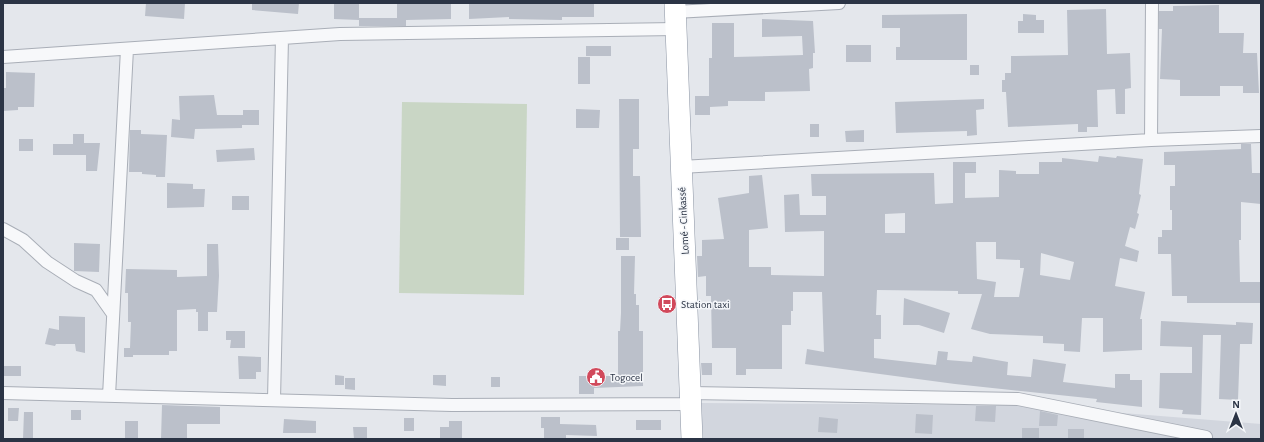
<svg xmlns="http://www.w3.org/2000/svg" width="1264" height="442" font-family="'Alegreya Sans',sans-serif">
	<rect width="100%" height="100%" fill="#e4e7ec"/>
	<path fill="#d2d6de" d="M701,403L1022,405L1261,424V439H703Z"/>
	<path fill="#c9d6c5" d="M402,102L527,104L524,295L399,293Z"/>
	<path fill="#bbc0ca" fill-rule="evenodd" d="M146,3H185L184,19L145,16Z
		M252,3H299L298,14L252,10Z
		M334,3H359V20L334,19Z
		M397,3H451V19L406,20V26H359V18H397Z
		M469,3H594V17H562V20L509,19V17L469,19Z
		M1219,5V33H1244L1243,53H1257L1259,93H1243V86H1220V96H1180V80L1160,79L1162,29H1159V11H1173V6Z
		M1106,9L1107,54L1130,53L1131,88L1125,89V114H1116L1115,89L1097,90L1098,127H1087V132H1078V124L1008,127L1006,92H1002V80H1005V73H1011V56L1068,55L1067,10Z
		M967,14V60H896V47H900V28H882V15Z
		M1023,14L1036,15V20H1044V33H1018V21H1023Z
		M762,19L813,21L815,53H813V68L809,69L810,91L765,92V101H728V106L710,107V115H695V96H709V58H712V23H734V57L803,55L802,36L762,37Z
		M846,45H871V62H846Z
		M586,46H611V56H586Z
		M578,57H590V84H578Z
		M970,65H979V75H970Z
		M6,72L35,73L34,107H18V110L3,111V88H6Z
		M214,95L217,115H243V110H259V125H242V128L195,129L194,139L171,137L172,119L180,120L179,96Z
		M619,99H639V149H633V176H640L641,237H620Z
		M984,99V109L976,110L977,135L967,136V131L896,133L895,102Z
		M576,109L600,110L599,128H576Z
		M810,124H819V137H810Z
		M130,130H141V134L167,135L165,177H156V175L142,174V172H129Z
		M864,130V142H846L845,131Z
		M73,134H84V143H100L97,171H86V155H53V144H73Z
		M19,139H33V151H19Z
		M1241,144H1251L1252,173H1261V204L1241,202V240H1239L1240,282H1261V303H1187V296H1172L1171,254H1158V237H1162V230H1172V210H1170V186H1175V165H1164V152L1241,149Z
		M254,148L255,160L217,162L216,150Z
		M1099,156L1116,158L1117,156L1143,159L1139,194L1141,195L1137,213L1139,214L1135,229L1130,227L1125,246L1139,251L1137,262L1120,258L1115,286L1145,292L1140,319H1142V350L1103,352V318H1082L1080,352L1064,351V344L1043,343V336L990,334L971,329L982,294H958V291L877,290L876,315H881V339H874V358L936,365L938,351L948,352L947,360L972,362L973,356L1008,362L1007,375L1031,377L1033,359L1066,364L1063,382L1115,388V374H1130V380H1142V407L1096,402L1097,399L955,384L805,364L807,349L824,352L822,292H793V311H791V325H782V369H746V375H736V348H712L711,296H706V276L698,277L697,256H702V240L724,239L718,198L749,193V176L762,175L768,228L749,230V267H771V275L824,276V231L785,232L784,195L799,194L800,215H826V196H812L811,174L934,173L935,204L953,203V162H976V173H965V198L999,197V170L1016,171V174H1039V162H1062V158L1098,162ZM905,213V233H885V214ZM976,242H996V259L1020,260V268H1024L1019,297H994L996,282L977,279ZM1041,253L1074,262L1070,280L1040,275Z
		M167,183L193,184V189H205L204,207L167,208Z
		M232,196H249V210H232Z
		M616,238H629V250H616Z
		M74,243L100,244L99,272L74,271Z
		M207,244H218L219,276L217,312H208V331H198V312H196V309L177,310V351H169V355H133V357H124V348H130L131,322H128V293H125L126,269L177,270V277L207,276Z
		M621,256H635L634,294H636V305H639V331H643V386L594,388V394H579V376H618V331H620L621,313Z
		M904,298L950,313L944,333L919,325H903Z
		M59,316L85,317V353L76,351L75,344H56L55,346L45,344L49,328L59,330Z
		M1161,321L1236,325V322L1253,323L1252,344H1240L1238,400L1219,399L1221,335H1203L1201,415L1182,414L1183,410L1159,408L1160,373H1192V347L1160,346Z
		M226,331H245V348H230L231,340H226Z
		M238,356L261,357V372H256V379H239Z
		M701,363H712V375H702Z
		M3,366H21V376H3Z
		M335,375L344,376V385H335Z
		M433,375H446V386L433,385Z
		M491,377H500V387H491Z
		M345,378H355V390L345,389Z
		M162,405L220,407V424H187V439H161Z
		M976,406H996L995,422L975,421Z
		M8,408H19L18,421H8Z
		M71,410H81V420H71Z
		M1040,411L1058,415L1057,426H1039Z
		M24,412H33V439H23Z
		M916,414L933,415L932,434L915,433Z
		M541,417H560V424L596,425L597,436L566,435V439L544,438V428H541Z
		M819,417L838,419L837,433L818,432Z
		M404,418H414V431H404Z
		M284,419L316,421V433H283Z
		M636,420H661V430H636Z
		M125,421H138V439H125Z
		M449,421H462V439H440V427H449Z
		M353,427H367V438L354,439Z
		M1022,428H1039V439H1022Z
		M1068,429H1084V439H1068Z"/>
	<g fill="none" stroke-linecap="round" stroke-linejoin="round">
		<g stroke="#a9aeb7" stroke-width="14">
			<path id="minor" d="M675,12L839,3
				M3,57L340,34L676,29
				M1151,140L1152,3
				M681,167L1151,140L1261,136
				M3,229L23,240L47,262L76,281L96,290L113,314
				M3,393L452,405L691,404
				M691,393L1018,399L1206,437
				M109,396L127,49
				M274,400L282,38"/>
		</g>
		<g stroke="#8b94a3" stroke-width="22">
			<path id="trunk" d="M675,3L692,439"/>
		</g>
		<use href="#minor" stroke="#f7f8fa" stroke-width="12"/>
		<use href="#trunk" stroke="#fff" stroke-width="21"/>
	</g>
	<defs>
		<g id="bus-disc" transform="scale(1)"><circle r="9.5" fill="#d1495b" stroke="#f4f6f9"/><path d="M-5-6H5V4H4V6H2V4H-2V6H-4V4H-5ZM-3.5-4V0h7V-4ZM-3.5 1.2v1.5H-2V1.2ZM2 1.2v1.5H3.5V1.2Z" fill="#fff"/></g>
		<g id="civic-disc" transform="scale(1)"><circle r="9.5" fill="#d1495b" stroke="#f4f6f9"/><path d="M-.6-6.5H3V-4.5H.6V-3L4-1V1h2V6H-6V1h2V-1L-.6-3ZM-1.2 2.5V6h2.4V2.5Z" fill="#fff"/></g>
	</defs>
	<g fill-rule="evenodd">
		<use href="#bus-disc" x="667" y="304"/>
		<use href="#civic-disc" x="596" y="377"/>
	</g>
	<g text-anchor="middle" stroke-width="3" stroke-linejoin="round" paint-order="stroke">
		<g font-size="11" fill="#2b3445" stroke="#f4f6f9">
			<text transform="translate(683 221) rotate(-93)" y="4">Lomé - Cinkassé</text>
		</g>
		<g font-size="11" fill="#2b3445" stroke="#f4f6f9" text-anchor="start">
			<text x="681" y="308">Station taxi</text>
			<text x="610" y="381">Togocel</text>
		</g>
	</g>
	<rect width="1264" height="442" fill="none" stroke="#2b3445" stroke-width="8"/>
	<g transform="translate(1236 414)" stroke="#f4f6f9" stroke-width="3" paint-order="stroke">
	<path d="M0-3L7 15L0 10L-7 15Z" fill="#2b3445"/>
	<text y="-6" font-size="11" font-weight="bold" text-anchor="middle" fill="#2b3445">N</text>
	</g>
</svg>
